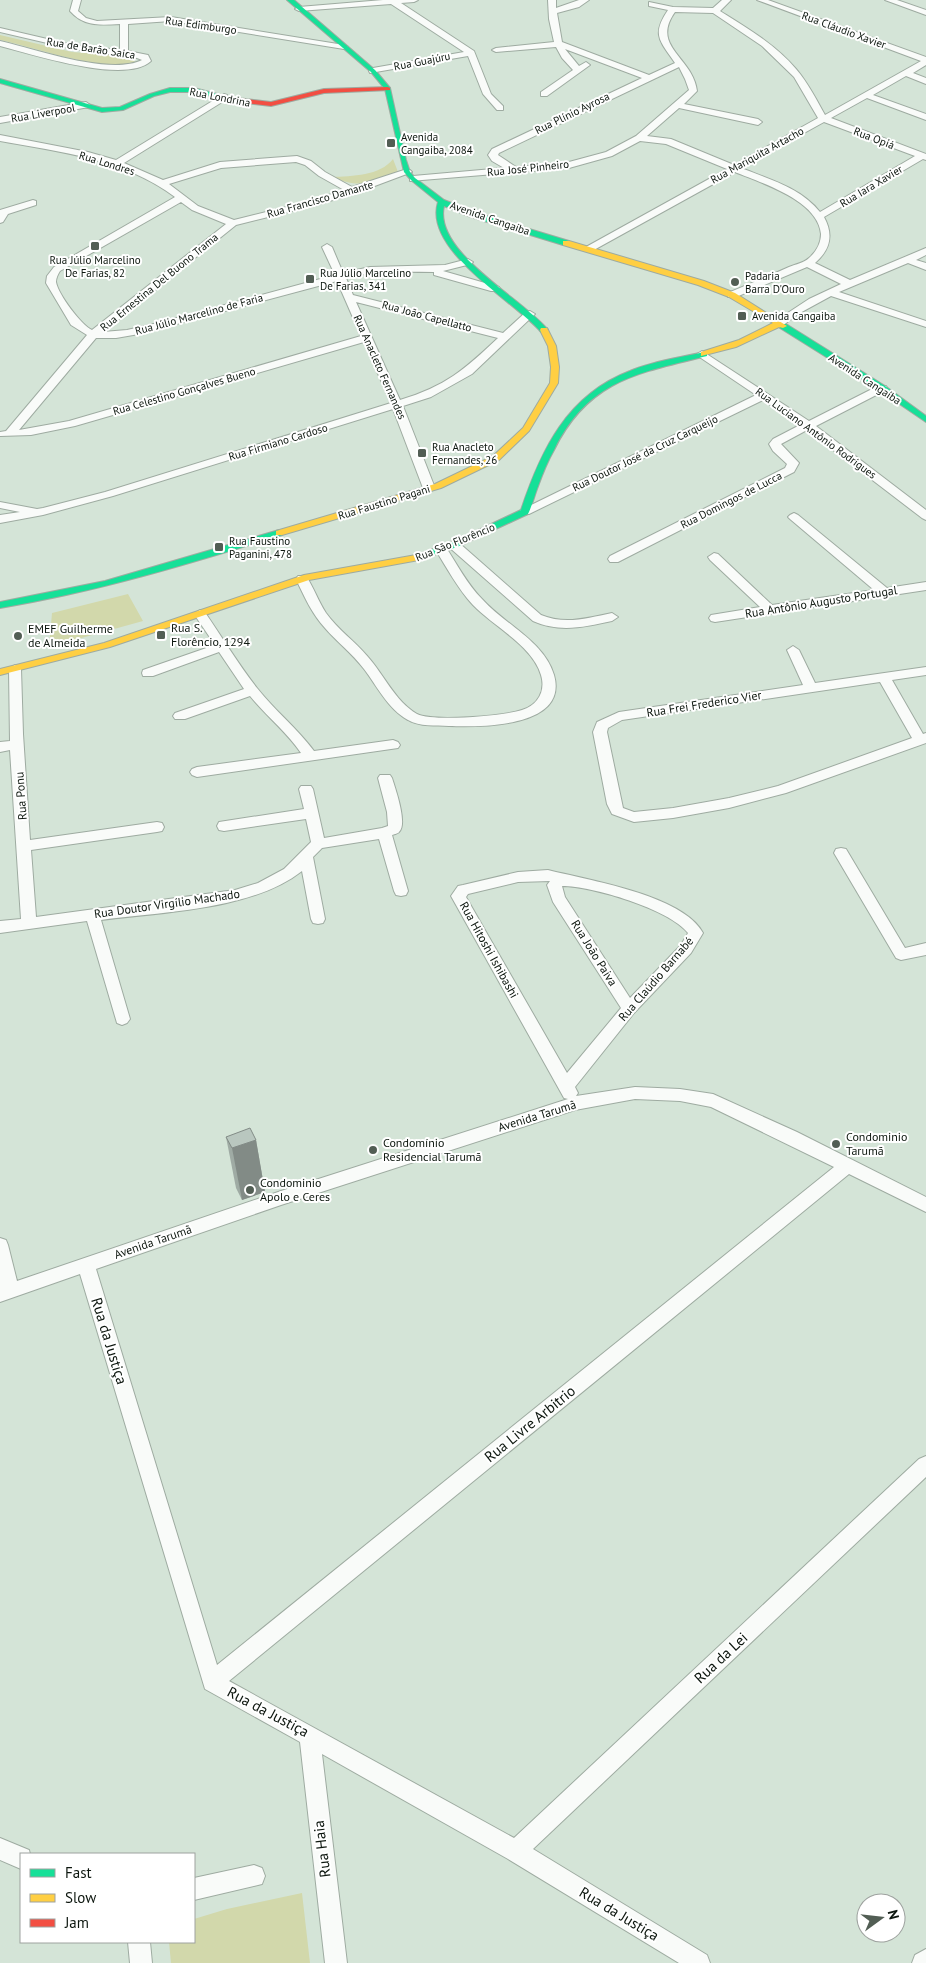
<svg xmlns="http://www.w3.org/2000/svg" width="926" height="1963" font-family="'PT Sans',sans-serif">
	<rect width="100%" height="100%" fill="#d4e4d7"/>
	<path fill="#d2d8ab" d="M0,35L72,52L111,55L136,61C110,75 31,46 0,40Z
		M393,159L398,172C369,183 361,189 332,177C352,176 380,176 393,159Z
		M128,594L143,621L49,647L52,613Z
		M302,1893L310,1963H171L169,1942H194V1919L227,1909Z"/>
	<g fill="none" stroke-linecap="round" stroke-linejoin="round">
		<g stroke="#9eaba1" stroke-width="2">
			<path id="street" d="M73,0H81L78,11L86,18L97,21L171,17L344,45L348,47L344,49L171,21L128,24V51L148,55L151,61C125,85 32,54 0,46V41C35,49 110,76 142,60L137,58L73,49L0,32V28L73,45L120,50V24C100,25 84,27 70,11Z
				M383,0H418L414,2L401,3L474,51L491,94L503,106V110H497L483,94L468,56L370,73L369,71L373,68L464,52L391,4L299,11L295,9L299,7Z
				M548,0H556V8L579,0H589L579,7L557,13L562,42L649,75L675,63C660,41 651,35 668,10L649,6V2L673,7L713,8L722,0H731L720,11C747,28 776,45 796,69C808,83 816,99 825,115L921,61L757,0H768L926,57V65L913,73L926,78V84L906,76L873,95L926,114V120L867,98L831,118L926,154V160L923,159L824,217C834,235 830,250 815,263L850,280L926,248V255L916,260L926,263V270L908,263L839,292L926,321V327L831,296L798,314L782,326H774L773,324L774,322L809,299L841,284L807,267L736,297H728V293C749,284 769,276 789,267C796,264 804,263 809,258C816,252 821,243 821,234C818,200 761,183 735,172L592,251H586V247L727,169L666,144L640,141L612,156L569,168L410,181V177L413,176L504,168L492,161L488,155L492,149L642,78L565,49L579,66L586,62L590,65L547,96H541V92L573,70L562,58L556,47L496,52L492,50L496,48L554,42L549,19ZM675,12L713,13L762,46L794,77L818,118L734,165L671,139L647,136L679,108L758,125L762,122L758,119L684,104L697,91C693,57 650,47 675,12ZM679,67L685,79L689,90L636,136L606,152L569,162L516,167L498,155L499,153ZM824,122L915,156L820,212C801,188 769,179 741,168Z
				M885,0H897L926,10V15Z
				M224,94L227,95V99L124,163L163,180L220,162L297,156L311,161L325,172L352,187L404,170H410L412,172L356,193L313,206L236,225L103,332L127,330L158,323L335,275L322,247L327,244L332,247L343,273L370,267L445,265L468,259L473,262L471,264L443,271L499,287L500,289L499,291H491L434,275V272C404,272 375,270 346,278L353,295L503,333L526,312L530,311L535,314L472,374L431,397L403,406L435,488L433,490L429,491L423,488L393,409L113,496L43,515L0,523V515L20,512L0,508V502L37,509L43,508L105,492L391,403L364,342L75,426L31,435L0,436V432L6,431L87,335L71,325L46,283L47,276L54,267L175,197C125,159 60,152 0,141V135L88,152L116,160ZM296,162L305,165L319,176L344,190L307,202L234,220L198,206L169,184L221,168ZM181,202L192,210L226,224L92,330C81,325 58,294 56,282C56,278 58,274 60,271ZM337,281L361,336L69,421L19,430L96,338H116L139,334ZM356,302L498,338C464,370 446,386 400,400Z
				M86,102L90,105L89,107L0,123V117Z
				M33,200L36,201V205L8,214L3,222L0,223V210Z
				M702,351L809,421L878,386H886L887,388L886,390L816,426L926,510V520L922,518L807,430L781,444L799,463L794,472L618,562H610L608,559L610,556L785,468L787,464L773,451L769,444L773,439L800,425L763,400L529,514H521L519,512L521,510L756,395L698,356L697,354Z
				M794,513L798,515L887,588L926,582V590L715,622L711,621L709,618L711,615L760,607L710,560L708,557L714,553L718,554L772,605L874,590L790,519L788,517L790,515Z
				M454,541L458,542L541,615C565,625 588,618 612,613L618,617L612,621C584,627 560,633 533,621L450,548L448,545L450,542Z
				M441,545L445,546C457,564 467,584 482,599C504,624 544,641 554,675C569,728 480,727 449,726C435,725 420,727 408,720C388,709 377,686 364,669C352,653 337,642 325,628C312,614 304,596 296,579L298,576H306C314,588 318,601 326,613C338,630 355,641 368,657C384,675 395,701 417,714C433,722 504,716 522,710C538,705 546,691 541,675C533,646 493,626 473,605C458,589 447,568 435,549Z
				M200,610L204,611C222,637 238,664 257,688C275,711 297,728 314,751L393,740L398,742L400,745L398,748L197,777L192,775L190,772L192,769L197,767L301,753C287,732 266,716 250,696L185,719H175L173,716L175,713L244,689L219,652L153,676H143L142,673L143,670L215,645L194,614Z
				M793,646L799,650L815,683L926,667V675L892,680L923,734L926,733V743L786,793L729,808L673,818L634,822L612,814L607,804L593,732L597,722L619,712L803,685L787,650ZM880,682L912,738L778,786L729,798L673,808L634,812L623,808L607,732L608,728L622,720Z
				M15,665L21,669L23,734L30,840L157,822L162,823L164,827L162,831L157,832L31,850L36,917L235,890L258,883L284,869L311,842L306,819L224,831L219,830L217,826L219,822L304,809L299,789L301,786H311L313,789L324,838L382,828L388,826L387,812L378,778L380,775H390L392,778C395,788 408,824 399,832C399,833 392,835 392,835L408,891L406,895L401,896L396,895L394,891L379,839L322,848L313,857L325,919L323,923L318,924L313,923L311,919L302,871C253,910 162,912 101,920L130,1019L127,1023L122,1025L117,1023L87,921L0,933V921L21,919L10,750L0,752V742L10,741L9,669Z
				M841,848L846,849L905,948L926,943V955L901,960L896,958L834,853L836,849Z
				M548,870C587,880 683,895 703,933L691,953L634,1013L575,1087L578,1093L576,1096L635,1087L680,1089L713,1094L797,1132L926,1197V1212L849,1174L229,1681L514,1838L919,1459L926,1456V1477L533,1849L707,1955L710,1963H679L508,1859L322,1754L347,1963H325L300,1742L205,1689L80,1274L0,1302V1238L6,1240L8,1245L17,1281L281,1191L568,1099L564,1098L451,896L458,886L463,885L518,872ZM550,881L547,885L553,902L621,1008L567,1073L466,897L468,894L518,882ZM562,886C592,886 669,909 688,933L681,945L630,998L565,897ZM635,1099L680,1101L711,1107L834,1167L217,1665L96,1269L281,1205L575,1110Z
				M0,1838L29,1850L30,1854H21V1869L0,1860Z
				M254,1865L262,1868L265,1876L262,1884L194,1900V1878Z
				M128,1942H150L152,1963H130Z
				M926,1949V1963H912L915,1955Z"/>
		</g>
		<g stroke="#9eaba1" stroke-width="2">
			<path id="fast" d="M287,0H294L375,70L390,88L406,160L410,172L415,178L444,200L477,213L569,241V245H563L471,217L444,206C433,252 523,299 548,330L547,332H541C514,301 423,250 438,202L411,180L404,172L385,89L371,72Z
				M0,79L102,108L120,107L150,94L170,88H194L240,100L237,102L194,92H170L154,96L123,110L102,112L0,83Z
				M780,324H786L885,386L926,416V422L879,390L780,328Z
				M704,352H707V356C638,373 588,380 554,450C547,462 542,475 537,489C534,497 532,506 528,514L457,547L419,560H413V556L451,543L521,510C541,450 567,395 630,371C653,361 679,358 704,352Z
				M279,530L283,533L282,535C189,564 96,592 0,608V602L105,581Z"/>
		</g>
		<g stroke="#9eaba1" stroke-width="2">
			<path id="slow" d="M563,241H569L704,281L735,293L787,326L783,328L779,327L736,347L701,356V352L739,340L773,323L729,297L698,285L563,245Z
				M541,328H547L556,346L559,367L558,383L529,431L499,460L441,488L282,535H276V531L435,484L493,456L523,428L550,383L551,367L548,346L540,330Z
				M416,555L419,556V560L309,580L110,647L0,675V669L104,643L304,575Z"/>
		</g>
		<g stroke="#9eaba1" stroke-width="2">
			<path id="jam" d="M388,87L390,88V90L324,93L271,106L237,102L234,100L237,98L271,102L324,89Z"/>
		</g>
		<use href="#street" fill="#f9fbf9" fill-rule="evenodd"/>
		<use href="#fast" fill="#16e098" fill-rule="evenodd"/>
		<use href="#slow" fill="#ffcf43" fill-rule="evenodd"/>
		<use href="#jam" fill="#f24e42" fill-rule="evenodd"/>
	</g>
	<path fill="#9faba4" d="M226,1137L256,1140L265,1192L242,1200L236,1188Z"/>
	<path fill="#828b86" d="M256,1140L265,1192L242,1200L232,1148Z"/>
	<path fill="#b9c7bf" stroke="#828b86" d="M250,1128L256,1140L232,1148L226,1137Z"/>
	<g fill="#525e54" stroke="#fff" stroke-width="2">
		<rect x="386" y="138" width="10" height="10" rx="2.5"/>
		<rect x="90" y="241" width="10" height="10" rx="2.5"/>
		<rect x="305" y="274" width="10" height="10" rx="2.5"/>
		<circle cx="735" cy="282" r="5"/>
		<rect x="737" y="311" width="10" height="10" rx="2.5"/>
		<rect x="417" y="448" width="10" height="10" rx="2.5"/>
		<rect x="214" y="542" width="10" height="10" rx="2.5"/>
		<rect x="156" y="630" width="10" height="10" rx="2.5"/>
		<circle cx="18" cy="636" r="5"/>
		<circle cx="836" cy="1144" r="5"/>
		<circle cx="373" cy="1150" r="5"/>
		<circle cx="250" cy="1190" r="5"/>
	</g>
	<g text-anchor="middle" stroke-width="4" stroke-linejoin="round" paint-order="stroke">
		<g font-size="11" fill="#0c160e" stroke="#fff">
			<text transform="translate(201 25) rotate(8)" y="4">Rua Edimburgo</text>
			<text transform="translate(844 30) rotate(20)" y="4">Rua Cláudio Xavier</text>
			<text transform="translate(91 48) rotate(9)" y="4">Rua de Barão Saica</text>
			<text transform="translate(422 61) rotate(-11)" y="4">Rua Guajúru</text>
			<text transform="translate(220 97) rotate(11)" y="4">Rua Londrina</text>
			<text transform="translate(43 113) rotate(-10)" y="4">Rua Liverpool</text>
			<text transform="translate(572 113) rotate(-26)" y="4">Rua Plínio Ayrosa</text>
			<text transform="translate(874 138) rotate(21)" y="4">Rua Opiá</text>
			<text transform="translate(757 155) rotate(-29)" y="4">Rua Mariquita Artacho</text>
			<text transform="translate(107 163) rotate(17)" y="4">Rua Londres</text>
			<text transform="translate(528 168) rotate(-6)" y="4">Rua José Pinheiro</text>
			<text transform="translate(871 186) rotate(-31)" y="4">Rua Iara Xavier</text>
			<text transform="translate(320 199) rotate(-16)" y="4">Rua Francisco Damante</text>
			<text transform="translate(490 218) rotate(19)" y="4">Avenida Cangaíba</text>
			<text transform="translate(159 282) rotate(-39)" y="4">Rua Ernestina Del Buono Trama</text>
			<text transform="translate(199 314) rotate(-15)" y="4">Rua Júlio Marcelino de Faria</text>
			<text transform="translate(427 316) rotate(15)" y="4">Rua João Capellatto</text>
			<text transform="translate(380 367) rotate(66)" y="4">Rua Anacleto Fernandes</text>
			<text transform="translate(865 379) rotate(33)" y="4">Avenida Cangaíba</text>
			<text transform="translate(184 391) rotate(-16)" y="4">Rua Celestino Gonçalves Bueno</text>
			<text transform="translate(816 433) rotate(36)" y="4">Rua Luciano Antônio Rodrigues</text>
			<text transform="translate(278 442) rotate(-17)" y="4">Rua Firmiano Cardoso</text>
			<text transform="translate(645 453) rotate(-26)" y="4">Rua Doutor José da Cruz Carqueijo</text>
			<text transform="translate(731 500) rotate(-27)" y="4">Rua Domingos de Lucca</text>
			<text transform="translate(384 502) rotate(-17)" y="4">Rua Faustino Pagani</text>
			<text transform="translate(455 542) rotate(-22)" y="4">Rua São Florêncio</text>
		</g>
		<g font-size="11" fill="#0c160e" stroke="#fff" text-anchor="start">
			<text x="401" y="141">Avenida<tspan x="401" dy="13">Cangaiba, 2084</tspan></text>
			<text x="95" y="264" text-anchor="middle">Rua Júlio Marcelino<tspan x="95" dy="13">De Farias, 82</tspan></text>
			<text x="320" y="277">Rua Júlio Marcelino<tspan x="320" dy="13">De Farias, 341</tspan></text>
			<text x="745" y="280">Padaria<tspan x="745" dy="13">Barra D'Ouro</tspan></text>
			<text x="752" y="320">Avenida Cangaiba</text>
			<text x="432" y="451">Rua Anacleto<tspan x="432" dy="13">Fernandes, 26</tspan></text>
			<text x="229" y="545">Rua Faustino<tspan x="229" dy="13">Paganini, 478</tspan></text>
		</g>
		<g font-size="12" fill="#0c160e" stroke="#fff">
			<text transform="translate(821 602) rotate(-9)" y="4">Rua Antônio Augusto Portugal</text>
			<text transform="translate(704 704) rotate(-9)" y="4">Rua Frei Frederico Vier</text>
			<text transform="translate(21 796) rotate(-94)" y="4">Rua Ponu</text>
			<text transform="translate(167 904) rotate(-8)" y="4">Rua Doutor Virgílio Machado</text>
			<text transform="translate(489 950) rotate(61)" y="4">Rua Hitoshi Ishibashi</text>
			<text transform="translate(594 953) rotate(58)" y="4">Rua João Paiva</text>
			<text transform="translate(656 979) rotate(-49)" y="4">Rua Claúdio Barnabé</text>
			<text transform="translate(537 1116) rotate(-17)" y="4">Avenida Tarumã</text>
			<text transform="translate(153 1242) rotate(-19)" y="4">Avenida Tarumã</text>
		</g>
		<g font-size="12" fill="#0c160e" stroke="#fff" text-anchor="start">
			<text x="171" y="632">Rua S.<tspan x="171" dy="14">Florêncio, 1294</tspan></text>
			<text x="28" y="633">EMEF Guilherme<tspan x="28" dy="14">de Almeida</tspan></text>
			<text x="846" y="1141">Condominio<tspan x="846" dy="14">Tarumã</tspan></text>
			<text x="383" y="1147">Condomínio<tspan x="383" dy="14">Residencial Tarumã</tspan></text>
			<text x="260" y="1187">Condominio<tspan x="260" dy="14">Apolo e Ceres</tspan></text>
		</g>
		<g font-size="15" fill="#0c160e" stroke="#fff">
			<text transform="translate(109 1341) rotate(73)" y="5">Rua da Justiça</text>
			<text transform="translate(530 1424) rotate(-39)" y="5">Rua Livre Arbitrio</text>
			<text transform="translate(721 1658) rotate(-43)" y="5">Rua da Lei</text>
			<text transform="translate(268 1712) rotate(28)" y="5">Rua da Justiça</text>
			<text transform="translate(322 1849) rotate(-97)" y="5">Rua Haia</text>
			<text transform="translate(619 1914) rotate(31)" y="5">Rua da Justiça</text>
		</g>
	</g>
	<rect x="20" y="1853" width="175" height="90" fill="#ffffff" stroke="#9ea29f"/>
	<rect x="30" y="1869" width="25" height="8" fill="#16e098" stroke="#9ea29f"/>
	<text x="65" y="1878" font-size="15" fill="#0c160e">Fast</text>
	<rect x="30" y="1894" width="25" height="8" fill="#ffcf43" stroke="#9ea29f"/>
	<text x="65" y="1903" font-size="15" fill="#0c160e">Slow</text>
	<rect x="30" y="1919" width="25" height="8" fill="#f24e42" stroke="#9ea29f"/>
	<text x="65" y="1928" font-size="15" fill="#0c160e">Jam</text>
	<g transform="translate(881 1918) rotate(75)"><circle r="24" fill="#ffffff" stroke="#9ea29f"/>
	<path d="M0-4L9 19L0 12L-9 19Z" fill="#525e54"/>
	<text y="-8" font-size="14" font-weight="bold" text-anchor="middle" fill="#0c160e">N</text>
	</g>
</svg>
